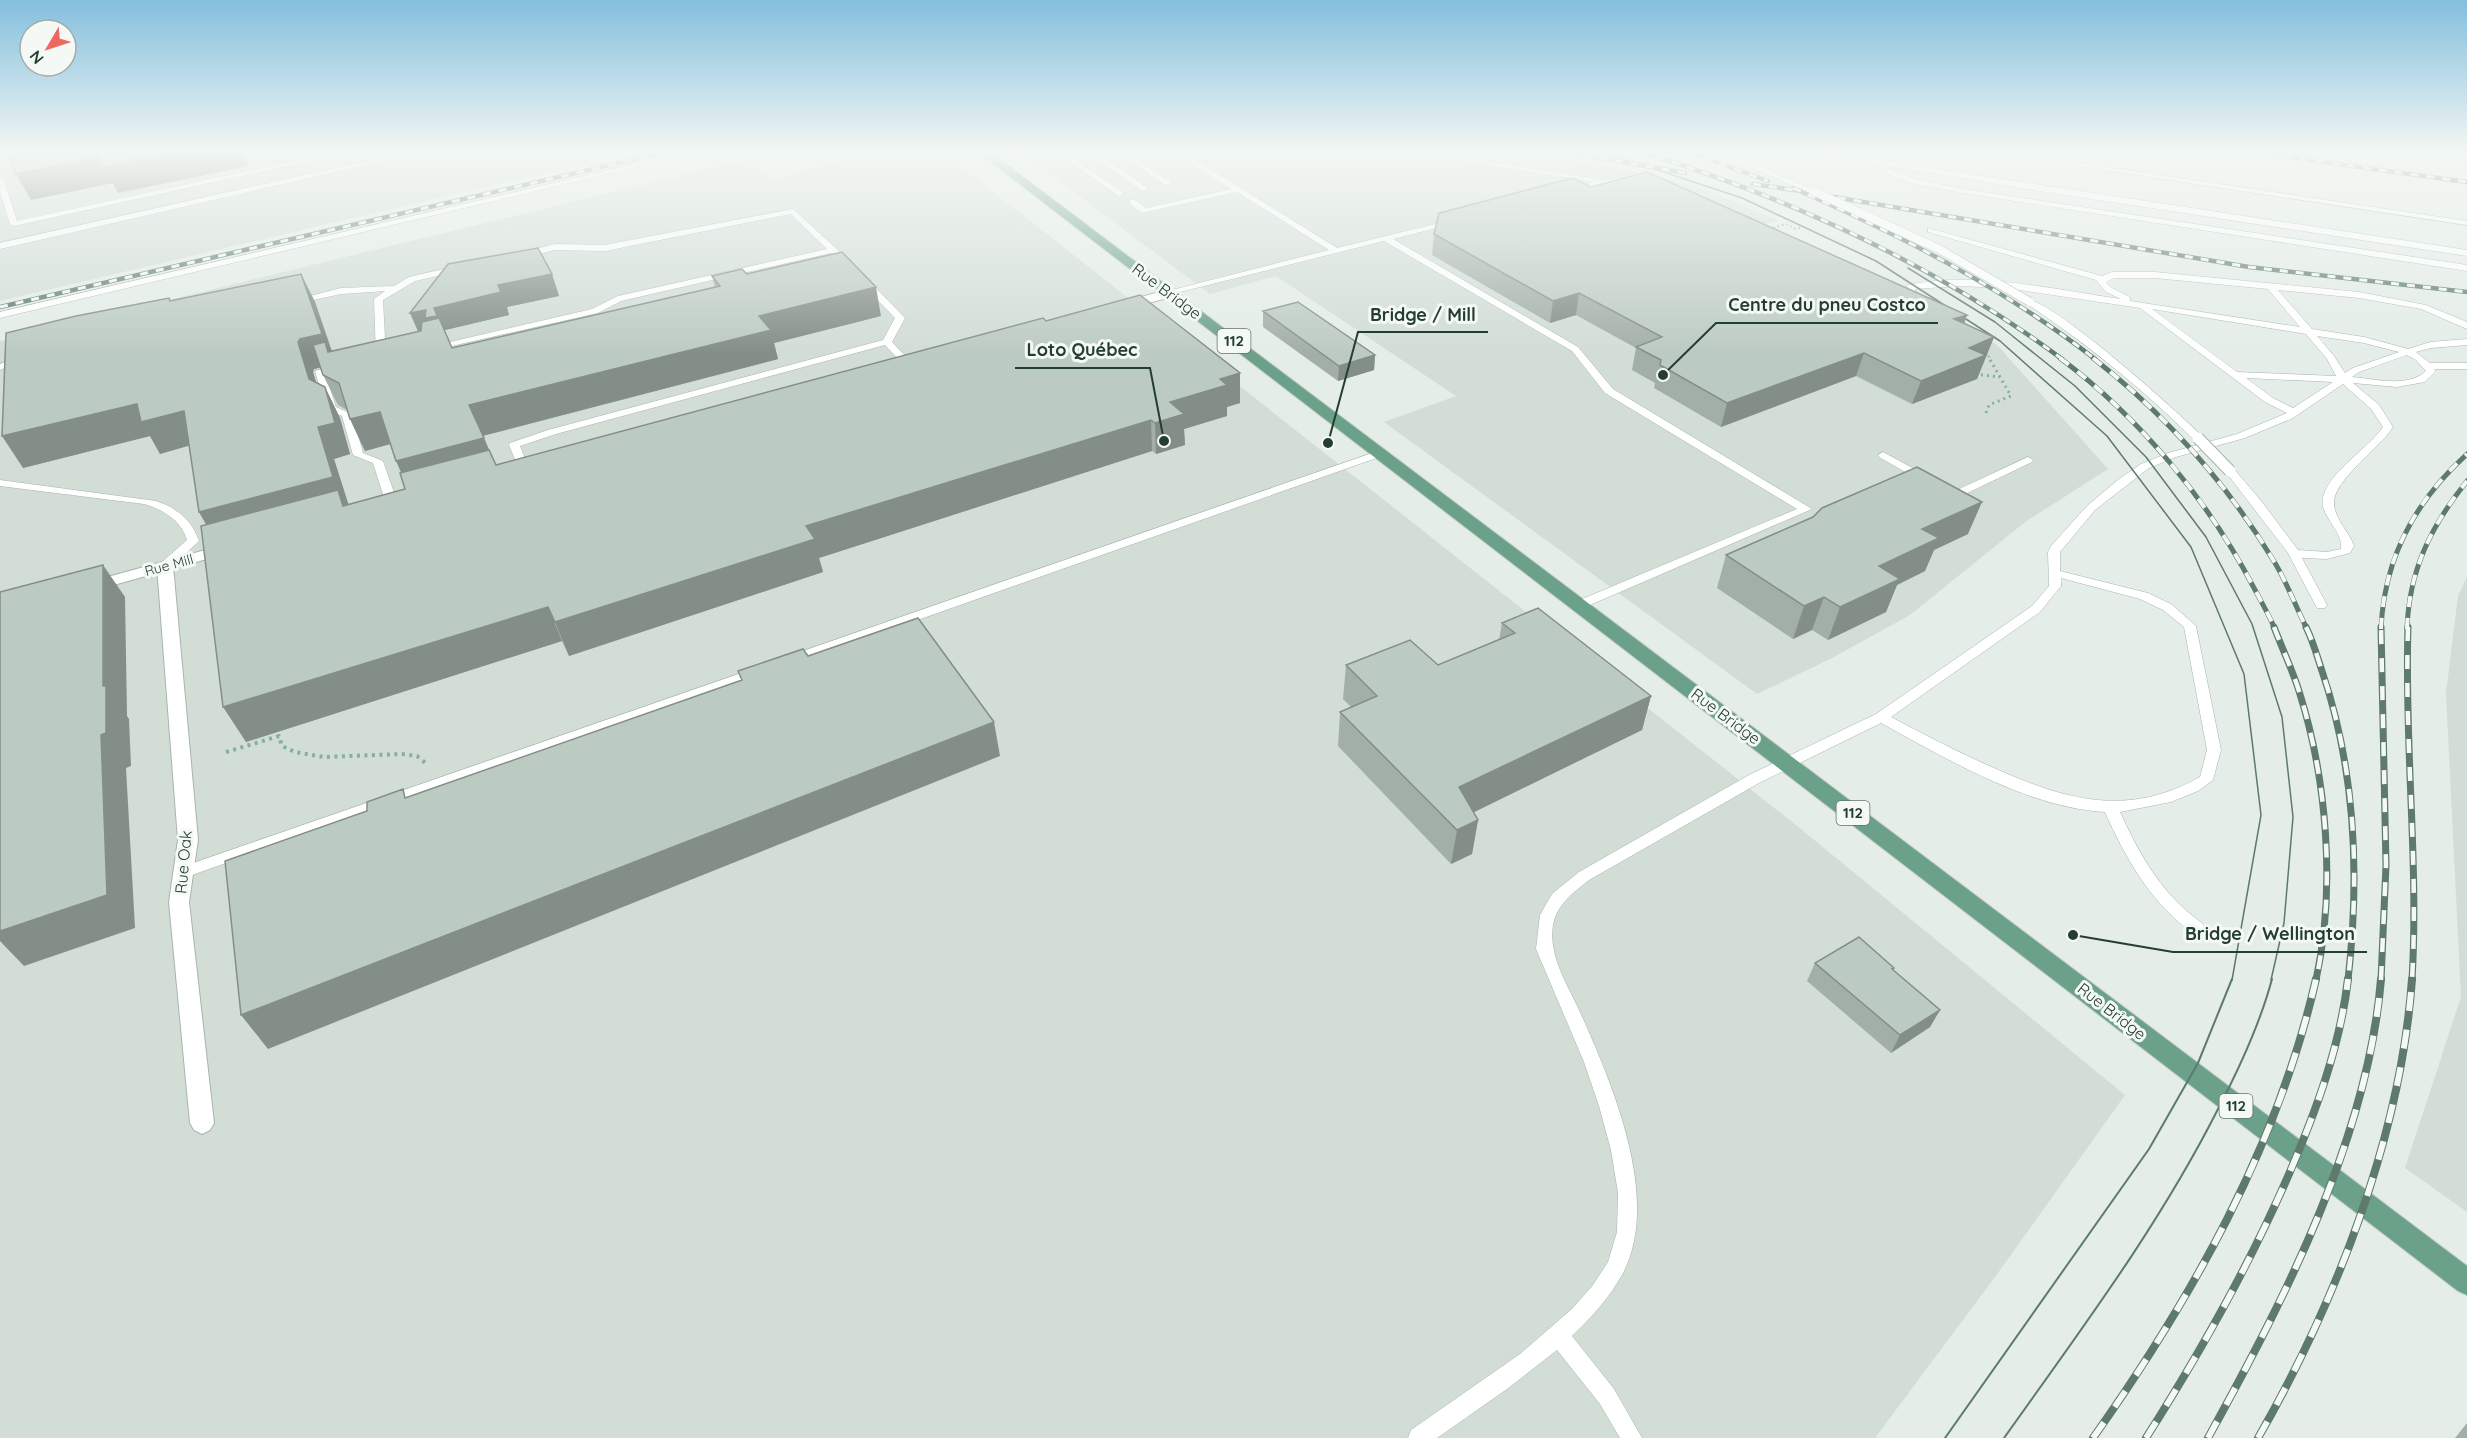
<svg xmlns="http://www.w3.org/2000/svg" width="2467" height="1438" font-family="Quicksand,sans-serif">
	<rect width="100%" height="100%" fill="#e4ede7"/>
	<path fill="#d2ddd6" d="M0,152H634L0,301Z
		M894,152H943L1796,825L2125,1095L1995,1277L1875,1438H0V341L711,168L750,160L773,180L810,168Z
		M1021,152H1512L1645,174L1695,186L1778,220L1766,224L1944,306L1998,346L2108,469L2025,522L1910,615L1832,658L1757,694L1384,422L1456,396L1276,276L1210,294Z
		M2467,577V1212L2405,1168L2461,997L2446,693L2458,596Z"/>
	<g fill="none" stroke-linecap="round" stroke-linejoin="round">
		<g stroke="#a7b5ad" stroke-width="1">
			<path id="service" d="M336,152H351L14,226L10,224L0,192V178L4,180L17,221Z
				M407,152H422L0,249V243Z
				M524,152H532L535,156L528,158Z
				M687,152H701L0,318V312Z
				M1032,152H1051L995,163L991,161Z
				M1057,152H1065L1125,194L1118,196Z
				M1087,152H1096L1149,189L1142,191Z
				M1116,152H1125L1172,183L1165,185Z
				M1174,152H1183L1337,248L1456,219V223L1393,239L1578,347L1613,389L1812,509L1583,608H1575L1573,605L1575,602L1797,509L1605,393L1572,351L1384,241L1168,295V291L1329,250L1237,192L1142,213L1130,204V200H1136L1146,208L1231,189Z
				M1407,152H1430L1603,180L1626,178L1638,182L1634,184L1610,183L1571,192H1568V188L1593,182Z
				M1715,152H1725L1817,191L1810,193Z
				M1806,152H1825L2467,250V256L2026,189Z
				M1985,152H2006L2467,221V225Z
				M2432,152L2467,155V159L2435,154Z
				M1889,169L1915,179L1963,189L2467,265V271L1963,193L1910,183L1886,173L1885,171Z
				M793,209L841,253V257H835L831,253L621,301L598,313L434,350L429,347L592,309L618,296L827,249L791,214L605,251L555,250L523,258L519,255L520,253L555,244L605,245Z
				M1928,228L2102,276L2112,272H2155L2359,292L2426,305L2467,322V329L2421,309L2359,298L2278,290L2312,329L2364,337L2408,349L2430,342L2467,339V345L2431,348L2416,352L2430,363H2467V369H2434L2436,371L2425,382L2397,387L2353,383L2379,405L2393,427C2380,448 2332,481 2334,504C2335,519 2349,532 2354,546L2350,553L2327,559L2302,558L2327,605L2325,608H2317L2288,553L2225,471L2226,469H2234L2262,502L2298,550L2327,552L2341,549C2343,534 2327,521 2323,507C2317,479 2369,449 2383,427L2371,409L2343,384L2293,418L2245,438L2176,457L2149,468L2095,510L2060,552V571L2148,593L2171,604L2196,626L2221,750L2213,780L2198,791L2171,802L2120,812C2135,845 2152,877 2178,903C2188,913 2200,921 2211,931L2213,935L2211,939C2200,943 2195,935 2187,929C2148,898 2125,857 2105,812C2029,808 1947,759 1881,723L1759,783L1589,880C1574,892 1557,904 1553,925C1548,955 1567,984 1579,1010C1611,1081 1662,1198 1623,1273C1610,1297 1591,1318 1572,1336L1614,1389L1642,1438H1620L1600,1404L1557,1350L1507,1389L1437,1438H1408L1411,1430L1520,1354L1572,1309L1593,1285L1608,1262L1617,1232L1618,1193L1611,1150L1599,1106L1584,1062L1536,949L1540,915L1552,894L1579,872L1749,775L1876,714L2032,606L2049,586L2048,552L2051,546L2087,506L2119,479L2141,464L2168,453L2237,434L2287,413L2265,402L2140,308L2006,288L1958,286L1915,289L1916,299L1909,301L1907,285C1977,271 2051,289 2121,299L2106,292L2096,280L1928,232ZM2114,278H2155L2268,289L2300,327L2130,301V297L2112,288L2106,282ZM2152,309L2306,334L2327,359L2336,376L2237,372ZM2317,336L2364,343L2399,352L2353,368L2345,373L2334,356ZM2407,355L2416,360L2426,371C2408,388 2375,379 2352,377L2359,372ZM2246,378L2333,382L2293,408L2273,398ZM2061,578L2140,599L2163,610L2184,627L2207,750L2200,777C2127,818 2065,800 1994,768C1959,753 1925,735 1891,717L2040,612L2061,586Z
				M457,266L461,269L460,271L415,281L383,300L386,357L381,360L376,357L374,299L385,291L341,294L295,304L291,301L341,288L394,286L409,277Z
				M863,281H869L905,318L892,342L911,362V366H905L885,345L556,434L520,446L529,469L524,472L519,469L509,445L510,443L548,430L883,340L895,318L863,285Z
				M2027,300C2051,298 2179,413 2202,436V440H2194C2143,389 2087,344 2027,304Z
				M18,357L26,359L0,370V364Z
				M339,364L344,367L342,369L325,373L336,407L352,414L363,453L383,461L398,504L396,506H388L386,504L373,463L353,455L342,416L326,409L315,371Z
				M1381,450L1385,451V455L796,663H786L785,660L786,657Z
				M1883,452L1929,477L1930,479L1925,482L1921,481L1879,457L1878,455Z
				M2028,457L2033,460L2032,462L1959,497H1951L1941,491L1947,488L1955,491Z
				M0,480L156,501C177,508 192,520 199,541L169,569H161L159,566L161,563L187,540C181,520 164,510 144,504L0,486Z
				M756,668L762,672L761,675L189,876H179L176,872L179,868Z"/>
		</g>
		<g stroke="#a7b5ad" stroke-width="2">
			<path id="minor" d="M165,561L173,566L198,840L189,902L214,1123L210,1130L202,1134L194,1130L190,1123L169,902L178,840L157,566Z"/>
		</g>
		<g stroke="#a7b5ad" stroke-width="2">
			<path id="tertiary" d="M1171,289L1175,290V296L1122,310L1116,306L1118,303Z
				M227,544L235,549L232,552L92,591L84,586L86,583Z"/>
		</g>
		<g stroke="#c2c9c6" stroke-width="2">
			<path id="primary" d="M978,152H990L2467,1266V1295L2458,1291Z"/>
		</g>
		<path stroke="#85b09a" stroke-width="2" stroke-dasharray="1.5 3" stroke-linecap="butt" d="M490,152L508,167
			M493,154L502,152
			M554,157L588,152
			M437,159L468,152
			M1769,229L1786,224L1796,229L1802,227
			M1986,352L1990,359"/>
		<path stroke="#85b09a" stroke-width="3" stroke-dasharray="2 4" stroke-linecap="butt" d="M1975,374L2000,377
			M1986,413L1989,405L2011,396L1989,358"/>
		<path stroke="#85b09a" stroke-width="4" stroke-dasharray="3 4.5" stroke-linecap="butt" d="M226,752L279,736L282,746L295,752L324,757L402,754L417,756L428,765"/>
		<use href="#service" fill="#fff" fill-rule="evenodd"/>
		<use href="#minor" fill="#fff" fill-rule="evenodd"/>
		<use href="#tertiary" fill="#fff" fill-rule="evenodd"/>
		<use href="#primary" fill="#6aa188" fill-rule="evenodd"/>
		<path stroke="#5e7a6d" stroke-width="1.5" d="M1603,152L1742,198L1876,261L2000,341L2107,436L2191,547L2244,674L2261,815L2232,980
			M1908,268L1995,322L2075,386L2146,457L2206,537L2252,624L2282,717L2293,817L2284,923L2271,980"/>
		<path stroke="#5e7a6d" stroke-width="2" d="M1945,1438L2149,1149L2198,1063L2232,979
			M2004,1438C2080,1331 2159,1226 2218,1109C2240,1067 2260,1024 2272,979"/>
		<g stroke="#5e7a6d" stroke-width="4.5">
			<path id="rail-far3" d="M1567,152L1685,173
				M1641,152C1793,199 1934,264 2062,359
				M1689,152L1768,181
				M2252,152L2467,182
				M1753,184L1801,191
				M1793,188C1900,235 2002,287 2095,359
				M1822,195L2249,267L2467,292
				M0,307L666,152"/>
		</g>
		<g stroke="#5e7a6d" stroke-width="5">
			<path id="rail-far2" d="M2060,358C2140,418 2208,500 2254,588C2261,601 2269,615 2275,629
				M2093,358C2166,415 2227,483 2275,563C2287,583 2296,607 2307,629
				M2381,629C2384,558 2415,501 2467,454
				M2407,629C2409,570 2431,526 2467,481"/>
		</g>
		<g stroke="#5e7a6d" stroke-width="7">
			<path id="rail-far1" d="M2274,627C2282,648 2292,669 2299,691C2327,779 2336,889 2316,980
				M2306,627C2313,641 2317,656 2322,671C2356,771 2360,875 2348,980
				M2408,627C2404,745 2419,862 2412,980
				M2381,980L2386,865L2381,627"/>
		</g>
		<g stroke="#5e7a6d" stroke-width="8">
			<path id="rail" d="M2093,1438C2192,1298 2278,1146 2316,979
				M2146,1438C2200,1353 2249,1266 2289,1174C2316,1111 2340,1047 2348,979
				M2208,1438C2284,1300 2368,1138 2381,979
				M2258,1438C2336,1302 2401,1136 2412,979"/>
		</g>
		<use href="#rail-far3" stroke="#f5f9f6" stroke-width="3" stroke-dasharray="8" stroke-linecap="butt"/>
		<use href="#rail-far2" stroke="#f5f9f6" stroke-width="4" stroke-dasharray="11" stroke-linecap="butt"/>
		<use href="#rail-far1" stroke="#f5f9f6" stroke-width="4.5" stroke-dasharray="14" stroke-linecap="butt"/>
		<use href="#rail" stroke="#f5f9f6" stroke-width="6" stroke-dasharray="19" stroke-linecap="butt"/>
		<g stroke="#a7b5ad" stroke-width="9" stroke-linecap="butt">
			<path id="service-bridge-far1" d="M1813,191L1939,249L2030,302"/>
		</g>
		<g stroke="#a7b5ad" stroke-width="13" stroke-linecap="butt">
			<path id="service-bridge" d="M2198,438L2230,471"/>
		</g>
		<use href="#service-bridge-far1" stroke="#fff" stroke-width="8"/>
		<use href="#service-bridge" stroke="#fff" stroke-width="11"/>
	</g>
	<path fill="#a2afa7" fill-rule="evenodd" d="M1591,187L1967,315L1964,324L1994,337L1977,379L1912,404L1856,376L1721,427L1654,388L1655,383L1632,370L1636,348L1576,315L1550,323L1432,255L1434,234Z
		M301,274L315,302L332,351L418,331L552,274L559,296L507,307L509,315L444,330L452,348L715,287L712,276L747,274L881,316L774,343L778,359L483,436L496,465L1046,321L1240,403L1227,407V416L1184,429L1185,445L1156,454L1152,451L819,558L823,572L569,656L562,641L246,742L206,524L199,512L189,445L160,454L150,436L23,468L171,301ZM321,367L323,375L338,405L347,410L350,419L365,451L390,444L401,473L405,489L348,505L334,459L350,454L340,418L325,387L316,382L313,372L314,369Z
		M1263,311L1375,355L1374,370L1338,381L1263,327Z
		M1968,534L1934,550L1925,571L1897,585L1886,612L1828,640L1812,630L1793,639L1717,588L1726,555Z
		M1502,623L1651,696L1642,730L1473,812L1478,820L1472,854L1451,864L1338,746L1340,712L1351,707L1343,699L1346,665H1438L1499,640Z
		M1815,963L1894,968L1893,970L1940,1010L1930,1027L1891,1053L1807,981Z
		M2467,1423V1438H2455Z"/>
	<path fill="#848e88" d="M175,152H243L249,166L118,193L113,183L31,200L16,174L99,157Z
		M301,274L315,302L336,364L314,369L313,372L324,410L309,379L298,342Z
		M552,274L559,296L507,307L509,315L420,336L410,313L434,308L498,285Z
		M876,287L881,316L774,343L778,359L482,436L469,405L759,316Z
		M1579,293L1576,315L1550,323L1553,301Z
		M1967,315L1959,337L1954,319Z
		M1994,337L1977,379L1912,404L1921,381L1969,348Z
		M1864,353L1856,376L1721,427L1727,403Z
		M1375,355L1374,370L1338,381L1339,366Z
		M1240,373V403L1227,407V416L1184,429L1185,445L1156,454L1155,423L1170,402L1220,379Z
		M325,387L340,418L350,454L334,459L350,509L218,545L199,512L318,427Z
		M137,404L184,411L202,442L160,454L150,436L23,468L2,436Z
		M380,412L394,443L365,451L350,419Z
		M1151,420L1152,451L819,558L823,572L569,656L555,622L806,526Z
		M484,438L497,469L411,493L396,461Z
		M1982,502L1968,534L1934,550L1925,571L1897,585L1886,612L1828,640L1840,607L1879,566L1922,529Z
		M103,565L125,597L127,716L129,719L131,766L126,768L135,928L24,966L0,941V931L101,735L103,686Z
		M1824,597L1812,630L1793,639L1804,606Z
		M548,607L562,641L246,742L223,707Z
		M1651,696L1642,730L1454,822L1459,787Z
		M994,722L1000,756L268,1049L241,1015Z
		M1478,820L1472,854L1451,864L1457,830Z
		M1940,1010L1930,1027L1891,1053L1900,1035Z"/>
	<path fill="#bccbc2" stroke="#848e88" stroke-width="1.5" d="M9,152H175L104,167L99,157L16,174Z
		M1647,172L1967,315L1954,319L1994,337L1969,348L1986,355L1921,381L1864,353L1727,403L1660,365L1661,360L1636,347L1662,337L1579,293L1553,301L1434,234L1439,213L1573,178L1591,187Z
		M538,248L552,274L498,285L501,292L434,308L437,316L425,318L426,310L410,313L448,264Z
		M842,252L876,287L759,316L771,330L469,405L484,438L396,461L380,412L350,419L339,383L323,375L313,345L325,342L328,352L421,331L422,322L439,318L452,348L720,286L712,276L742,269L747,274Z
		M301,274L322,334L300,339L298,342L309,379L325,387L335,423L318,427L333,477L199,512L184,411L141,422L137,404L2,436L6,333L76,316L169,298L170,301Z
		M1140,295L1240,373L1220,379L1227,385L1170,402L1184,414L1155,423L1151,420L806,526L815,539L555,622L548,607L223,707L201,526L338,490L343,506L405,489L400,473L489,450L496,465L1043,318L1046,321Z
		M1298,302L1375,355L1339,366L1263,311Z
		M1917,467L1982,502L1922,529L1939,538L1879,566L1900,579L1840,607L1824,597L1804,606L1726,555L1813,517L1822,508Z
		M103,565V686H106V733L101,735L107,895L0,931V592Z
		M1538,608L1651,696L1459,787L1478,820L1457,830L1340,712L1377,696L1346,665L1410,640L1438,665L1515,633L1502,623Z
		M918,618L994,722L241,1015L225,861L367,811V802L403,789L405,798L742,680L738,671L803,649L808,656Z
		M1859,937L1894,968L1892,969L1940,1010L1900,1035L1815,963Z"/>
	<linearGradient id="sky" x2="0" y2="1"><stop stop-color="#84bfdd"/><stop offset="0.43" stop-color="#f3f7f4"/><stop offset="1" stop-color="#f3f7f4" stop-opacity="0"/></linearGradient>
	<rect width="2467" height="354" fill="url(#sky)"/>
	<g text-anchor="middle" stroke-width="6" stroke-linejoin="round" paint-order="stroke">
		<g font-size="14" fill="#243e32" stroke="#f5f9f6">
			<text transform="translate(169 565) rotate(-15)" y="5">Rue Mill</text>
		</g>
		<g fill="#f5f9f6" stroke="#63766d" stroke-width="1.5">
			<rect x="1217.5" y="329" width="33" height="24" rx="4.5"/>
			<rect x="1836.5" y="801" width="33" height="24" rx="4.5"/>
			<rect x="2219.5" y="1094" width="33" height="24" rx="4.5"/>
		</g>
		<g font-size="15" font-weight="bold" fill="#243e32">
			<text x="1234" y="346">112</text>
			<text x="1853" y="818">112</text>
			<text x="2236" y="1111">112</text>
		</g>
		<g font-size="16" fill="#243e32" stroke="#f5f9f6">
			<text transform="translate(1167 291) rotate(37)" y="6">Rue Bridge</text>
			<text transform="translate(1726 716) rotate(37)" y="6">Rue Bridge</text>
			<text transform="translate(183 862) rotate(-85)" y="6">Rue Oak</text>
			<text transform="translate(2112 1011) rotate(38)" y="6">Rue Bridge</text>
		</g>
	</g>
	<path fill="none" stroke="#243e32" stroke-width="2" d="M1663 375L1716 323H1938M1328 443L1358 332H1488M1164 441L1150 368H1015M2073 935L2173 952H2367"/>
	<g fill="#243e32" stroke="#f5f9f6" stroke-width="2">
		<circle cx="1663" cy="375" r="6"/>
		<circle cx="1328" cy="443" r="6"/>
		<circle cx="1164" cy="441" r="6"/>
		<circle cx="2073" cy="935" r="6"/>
	</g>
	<g font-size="18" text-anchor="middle" font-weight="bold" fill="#243e32" stroke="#f5f9f6" stroke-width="6" stroke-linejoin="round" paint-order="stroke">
		<text x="1827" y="311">Centre du pneu Costco</text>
		<text x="1423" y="321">Bridge / Mill</text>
		<text x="1082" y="356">Loto Québec</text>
		<text x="2270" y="940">Bridge / Wellington</text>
	</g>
	<g transform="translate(48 48) rotate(231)"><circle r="28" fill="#f5f9f6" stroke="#a1aea8" stroke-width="1.5"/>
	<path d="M0-4.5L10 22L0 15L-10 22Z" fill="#ee6861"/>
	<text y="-9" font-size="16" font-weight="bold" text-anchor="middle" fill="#243e32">N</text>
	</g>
</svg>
